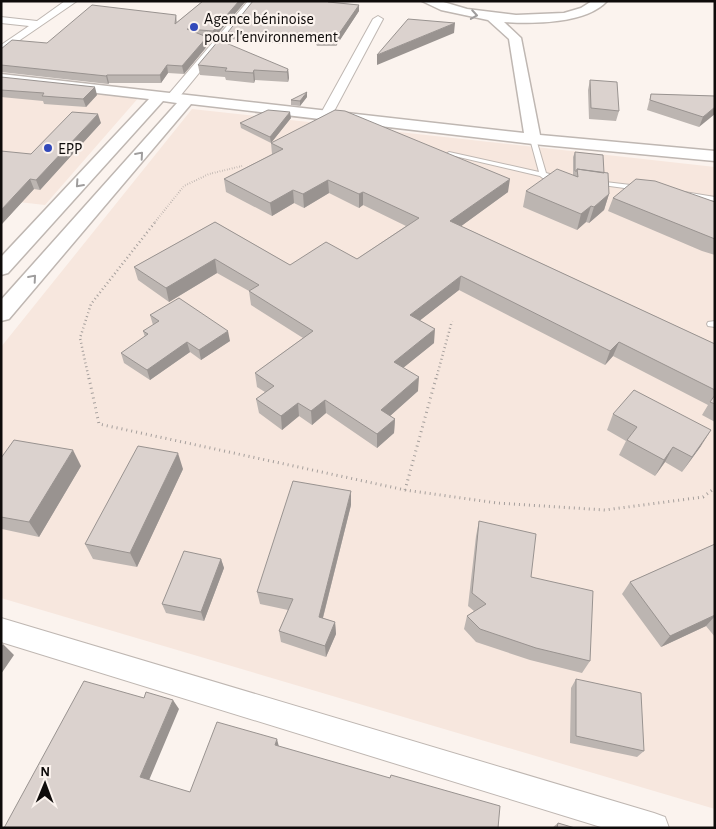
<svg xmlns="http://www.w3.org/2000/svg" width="716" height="829" font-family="'Alegreya Sans',sans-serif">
	<rect width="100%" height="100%" fill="#fbf3ee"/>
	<path fill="#f7e7de" d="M1,81L140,96L45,205L1,200Z
		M192,109L715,167V809L1,598V347Z"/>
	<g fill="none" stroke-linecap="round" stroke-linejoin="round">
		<g stroke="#bfb7b2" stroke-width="2">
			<path id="service" d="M533,137L536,139L546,173L560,177V179L547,178L544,179L540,176L446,154L449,152L539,172L530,139Z
				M597,181L639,186L643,188L639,190L595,184V182Z
				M678,191L715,197V201L678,195Z
				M715,321V327L708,326L707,324L708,322Z"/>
		</g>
		<g stroke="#bfb7b2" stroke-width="2">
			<path id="minor" d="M65,1H77L1,53V45L29,26L1,23V17L37,21Z
				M248,1H258L176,101H168L166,98L168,95Z
				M378,16L383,19L332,115L326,119L322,118L320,115L373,19Z
				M1,618L654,813L665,817L669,828H604L1,642Z"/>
		</g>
		<g stroke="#bfb7b2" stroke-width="3">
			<path id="tertiary" d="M422,1H440L467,9L516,15L564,13L581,8L592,1H607C586,24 533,24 504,22L521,38L540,135L715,151V161L533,144L191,104L9,319L1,321V300L177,103L163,101L8,273L1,275V257L149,99L1,82V74L524,133L509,39L488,20L441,10Z"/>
		</g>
		<path stroke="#a59f9c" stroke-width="2" stroke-dasharray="0.5 2" stroke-linecap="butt" d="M155,222L184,186L209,174L242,166"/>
		<path stroke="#a59f9c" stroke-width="2.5" stroke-dasharray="1 3" stroke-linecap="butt" d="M89,379L80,338L91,304L156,221
			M436,379L452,321"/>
		<path stroke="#a59f9c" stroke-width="3" stroke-dasharray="1 4" stroke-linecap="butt" d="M89,378L99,424L405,490L497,503L605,510L703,497L715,488
			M405,490L436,378"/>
		<use href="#service" fill="#fff" fill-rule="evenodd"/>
		<use href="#minor" fill="#fff" fill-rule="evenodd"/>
		<use href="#tertiary" fill="#fff" fill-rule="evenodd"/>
	</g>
	<path fill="#bcb5b1" d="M203,1H246L214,38L208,37L209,44L184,74L168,73L161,83H109L108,84L1,72V49L47,43L176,15L177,22Z
		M331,2L359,5V11L336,46H317L315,42L286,40V44L229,39L228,32Z
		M198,65L288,69L289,78L288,82L255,80L254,83L226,80L225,77L200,75Z
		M1,77L97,95L86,107L44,104L43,101L1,97Z
		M590,80L619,111L616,121L589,119L588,90Z
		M651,94L715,96L699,127L647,110Z
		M307,97L300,106L291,105V100Z
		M291,118L271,143L241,128L240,123Z
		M101,123L40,190L34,189L1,225L31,154Z
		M271,143L508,192L461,226L715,344V422L702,415L708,405L613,356L605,365L459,290L420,320L434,343L403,368L418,391L390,416L395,419L394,433L377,448L326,413L312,425L299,416L282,430L259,413L256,399L265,392L257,387L255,373L303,338L251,305L249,291L217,273L169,302L138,280L134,267L215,222L290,265L357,259L406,226L363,205L359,208L329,193L304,208L294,203L272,216L226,192L224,179L272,154Z
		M575,152L604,173L609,194L604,210L589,223L586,222L577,230L523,207L526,191L573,175V157Z
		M613,198L715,202V255L702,251L608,211Z
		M150,315L230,341L201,360L190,352L150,380L124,363L121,353L145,337L143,331L153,325Z
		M613,414L701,446L682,472L665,462L655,476L619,455L626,441L607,430Z
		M1,458L81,466L39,537L2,529L1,528Z
		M183,469L137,567L93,559L85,544Z
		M351,505L323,618L335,622L336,634L326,657L281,642L279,631L288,610L260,604L257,592Z
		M479,521L531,577L590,661L582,673L530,660L476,642L464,629L467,616L474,611L468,606L476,536Z
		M715,544V637L706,626L661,647L622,594L630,582Z
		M221,559L224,568L204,621L166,613L162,604Z
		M576,679L644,751L637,757L570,743L571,688Z
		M558,823L575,828H552Z"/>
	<path fill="#999390" d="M239,1H246L214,38L213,31Z
		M359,5V11L336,46V38Z
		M455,23L454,33L377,65V55Z
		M207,37L209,44L184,74L182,66Z
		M167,65L168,73L161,83L160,75Z
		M288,69L289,78L288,82L287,72Z
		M254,70L255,80L254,83L253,73Z
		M107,75L109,83L108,84L106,76Z
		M95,87L97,95L86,107L83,99Z
		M307,92V97L300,106V101Z
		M715,107V114L699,127L703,117Z
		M290,112L291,118L271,143L270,137Z
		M98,114L101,123L40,190L36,180Z
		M30,179L34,189L1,225V210Z
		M510,179L508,192L449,235L450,221Z
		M328,180L329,193L304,208L303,194Z
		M293,190L294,203L272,216L270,203Z
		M363,192V205L359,208V194Z
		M609,194L604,210L589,223L594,207Z
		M591,206L586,222L577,230L581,214Z
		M215,259L217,273L169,302L166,288Z
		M461,276L459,290L409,329L410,315Z
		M435,329L434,343L393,376L394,362Z
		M228,331L230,341L201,360L199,350Z
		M187,342L190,352L150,380L147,370Z
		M619,342L613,356L605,365L610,351Z
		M419,377L418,391L381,424V410Z
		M325,400L326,413L312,425L311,411Z
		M298,403L299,416L282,430L281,416Z
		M395,419L394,433L377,448V434Z
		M711,430L701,446L682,472L692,457Z
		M673,447L665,462L655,476L664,460Z
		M73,450L81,466L39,537L29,522Z
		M178,453L183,469L137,567L130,553Z
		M351,491V505L320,629L319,617Z
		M221,559L224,568L204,621L201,612Z
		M715,615V616L706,626L661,647L670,636Z
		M335,622L336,634L326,657L325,646Z
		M3,644L14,655L1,674V647Z
		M173,700L179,709L147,785L140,777Z
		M277,739L279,747L275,745Z"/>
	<path fill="#dbd2ce" stroke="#999390" d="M203,1H239L213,31L187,29L207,37L182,66L167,65L160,75H107L106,76L1,65V49L12,40L47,43L92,5L176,15L175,24Z
		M253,1H328V2L359,5L336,38L316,39L315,35L286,33L285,36L228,32Z
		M408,19L455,23L377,55Z
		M219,40L288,69L287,72L254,70L253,73L225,71L227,68L198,65Z
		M1,77L95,87L83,99L42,96L44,93L1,90Z
		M590,80L617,82L619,111L591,108Z
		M307,92L300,101L291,100Z
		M651,94L715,96V107L703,117L650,100Z
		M268,110L290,112L270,137L240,123Z
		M335,110L345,111L510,179L450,221L715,344V390L619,342L610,351L461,276L410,315L435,329L394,362L419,377L381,410L395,419L377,434L325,400L311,411L298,403L281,416L256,399L274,386L255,373L313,331L249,291L259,285L215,259L166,288L134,267L215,222L290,265L326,242L357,259L419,218L363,192L359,194L328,180L303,194L293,190L270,203L224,179L283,149L271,143Z
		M72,112L98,114L36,180L30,179L1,210V151L31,154Z
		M575,152L603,155L604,173L577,169V171H575Z
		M557,169L578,177L577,169L608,173L609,194L594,207L591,206L581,214L526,191Z
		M636,179L655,181L715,202V239L613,198Z
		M179,298L228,331L199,350L187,342L147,370L121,353L148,334L143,331L159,321L150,315Z
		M634,390L711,430L692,457L673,447L664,460L627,440L637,427L613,414Z
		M715,395V404L710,402Z
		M14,440L73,450L29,522L1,517V458Z
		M138,446L178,453L130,553L85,544Z
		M293,481L351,491L319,617L335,622L325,646L279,631L293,599L257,592Z
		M479,521L536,534L531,577L593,591L590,661L536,648L480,629L467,616L486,604L472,593Z
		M715,544V615L670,636L630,582Z
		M184,551L221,559L201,612L162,604Z
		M576,679L641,693L644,751L576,736Z
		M84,681L144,698L146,692L173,700L140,777L190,792L217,722L277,739L275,745L390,778L391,775L500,806L498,828H4Z
		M558,823L575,828H557Z"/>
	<defs><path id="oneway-chevron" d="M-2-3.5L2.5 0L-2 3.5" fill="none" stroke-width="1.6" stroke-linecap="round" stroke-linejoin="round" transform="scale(1.25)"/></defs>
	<g stroke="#9f9d9d">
		<use href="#oneway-chevron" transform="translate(474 15) rotate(9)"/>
		<use href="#oneway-chevron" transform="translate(140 155) rotate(-49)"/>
		<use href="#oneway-chevron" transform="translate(79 184) rotate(132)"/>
		<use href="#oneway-chevron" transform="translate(33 278) rotate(-49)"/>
	</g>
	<g fill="#3249ba" stroke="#fbf3ee" stroke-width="2">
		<circle cx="194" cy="27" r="5"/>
		<circle cx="48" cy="148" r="5"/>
	</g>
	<g text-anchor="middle" stroke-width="4.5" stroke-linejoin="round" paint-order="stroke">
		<g font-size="16" fill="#0e0b0a" stroke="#fbf3ee" text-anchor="start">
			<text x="204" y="24">Agence béninoise<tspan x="204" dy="18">pour l'environnement</tspan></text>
			<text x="58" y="154">EPP</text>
		</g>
	</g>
	<rect width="716" height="829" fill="none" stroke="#0e0b0a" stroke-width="5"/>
	<g transform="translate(45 784) rotate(1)" stroke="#fbf3ee" stroke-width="4" paint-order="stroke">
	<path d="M0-4L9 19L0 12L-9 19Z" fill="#0e0b0a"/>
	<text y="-8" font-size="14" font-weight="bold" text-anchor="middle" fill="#0e0b0a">N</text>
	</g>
</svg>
